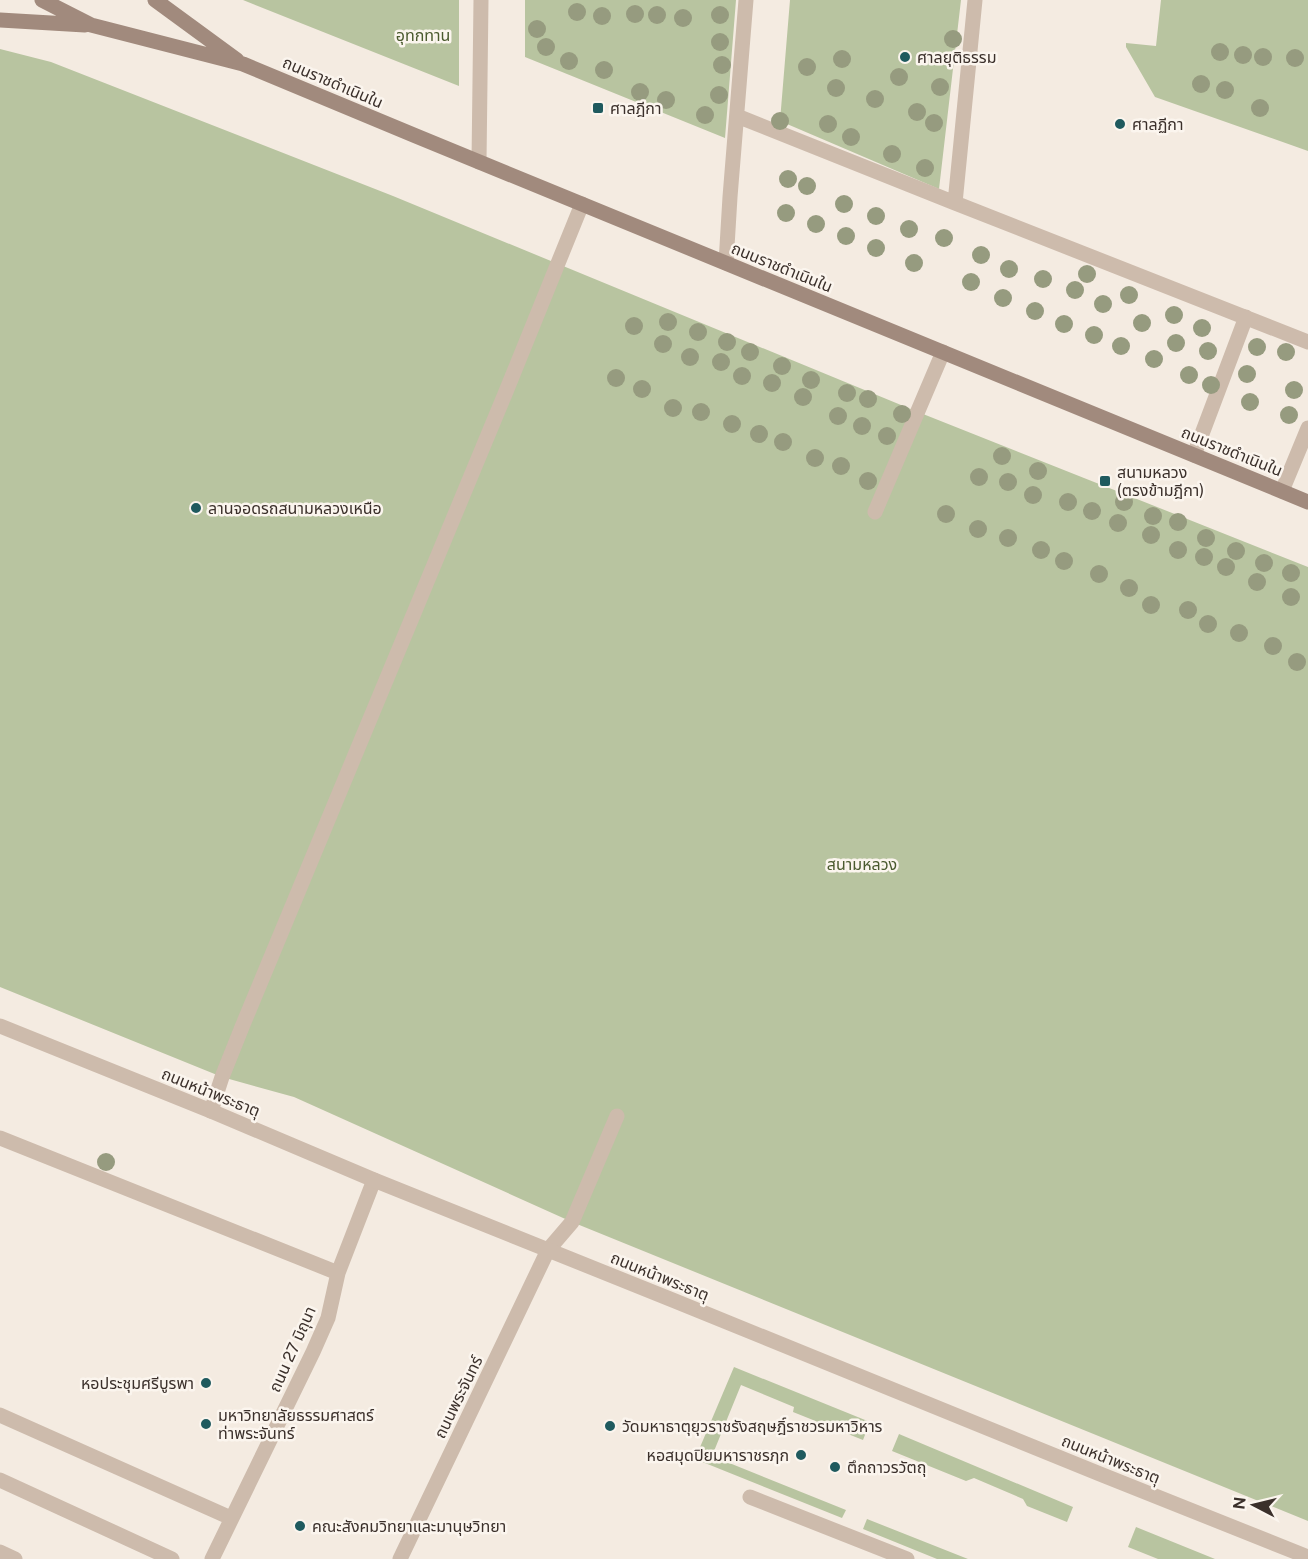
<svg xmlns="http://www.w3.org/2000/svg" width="1308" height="1559" font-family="'Public Sans','Noto Sans Thai',sans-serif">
	<rect width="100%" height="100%" fill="#f4ebe1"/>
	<path fill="#b8c4a0" d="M243,0H459V86Z
		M525,0H736L725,138L525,57Z
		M790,0H961L939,189L780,121Z
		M1161,0H1308V151L1155,97L1126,47V43L1156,46Z
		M0,49L51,62L393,196L918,412L1308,567V1521L572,1222L294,1097L222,1077L0,987Z
		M734,1367L870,1422L863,1440L793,1412L794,1407L741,1385L712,1456L846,1510L842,1518L695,1459Z
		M899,1434L1073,1507L1067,1522L1027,1506L1023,1499L974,1478L966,1481L892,1451Z
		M867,1519L968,1559H937L863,1529Z
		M1136,1527L1215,1559H1158L1128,1547Z"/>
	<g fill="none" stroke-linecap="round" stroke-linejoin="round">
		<path stroke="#cdbbac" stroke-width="15" d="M975,0L955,203L1308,342
			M737,116L955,203
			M726,263L730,197L746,0
			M1194,455L1246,317
			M1282,491L1308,428
			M875,512L943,352
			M211,1111L222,1077L242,1027L505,394L582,204
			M0,1138L338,1273
			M548,1250L572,1222L617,1116
			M0,1415L231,1518
			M0,1480L172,1559
			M750,1497L907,1559
			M0,1552L15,1559
			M212,1559L313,1352L328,1318L338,1273L374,1180"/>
		<path stroke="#cdbbac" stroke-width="15" d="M479,162L481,0"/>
		<path stroke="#cdbbac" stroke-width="15" d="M0,1026L211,1111L374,1180L675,1301L1100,1474L1308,1557
			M400,1559L548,1250"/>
		<path stroke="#a18a7d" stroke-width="15" d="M42,0L91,25L243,64L416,136L1308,502
			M155,0L237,60
			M0,20L85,25"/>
	</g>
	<g fill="#969b7f">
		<circle cx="577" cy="12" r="9"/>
		<circle cx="635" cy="14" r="9"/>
		<circle cx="657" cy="15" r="9"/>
		<circle cx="720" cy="15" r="9"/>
		<circle cx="602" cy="16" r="9"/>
		<circle cx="683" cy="18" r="9"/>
		<circle cx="537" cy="29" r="9"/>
		<circle cx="953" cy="39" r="9"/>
		<circle cx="720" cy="42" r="9"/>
		<circle cx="546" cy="47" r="9"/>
		<circle cx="1220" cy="52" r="9"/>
		<circle cx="1243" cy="55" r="9"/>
		<circle cx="1263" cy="57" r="9"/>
		<circle cx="1295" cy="58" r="9"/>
		<circle cx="842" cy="59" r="9"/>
		<circle cx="569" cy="61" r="9"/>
		<circle cx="722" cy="65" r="9"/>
		<circle cx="807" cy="67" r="9"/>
		<circle cx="604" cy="70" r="9"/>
		<circle cx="899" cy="77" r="9"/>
		<circle cx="1201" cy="84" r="9"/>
		<circle cx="940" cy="87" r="9"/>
		<circle cx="836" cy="88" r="9"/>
		<circle cx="1225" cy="90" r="9"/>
		<circle cx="640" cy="92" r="9"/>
		<circle cx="719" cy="95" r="9"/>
		<circle cx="875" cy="99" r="9"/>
		<circle cx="666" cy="100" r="9"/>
		<circle cx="1260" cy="108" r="9"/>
		<circle cx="917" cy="112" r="9"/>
		<circle cx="705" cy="115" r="9"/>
		<circle cx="780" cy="121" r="9"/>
		<circle cx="934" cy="123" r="9"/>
		<circle cx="828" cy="124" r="9"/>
		<circle cx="851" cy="137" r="9"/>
		<circle cx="892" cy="154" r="9"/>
		<circle cx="925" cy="168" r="9"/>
		<circle cx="788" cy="179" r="9"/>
		<circle cx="807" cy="186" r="9"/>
		<circle cx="844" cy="204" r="9"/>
		<circle cx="786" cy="213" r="9"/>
		<circle cx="876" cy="216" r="9"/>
		<circle cx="816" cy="224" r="9"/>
		<circle cx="909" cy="229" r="9"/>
		<circle cx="846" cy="236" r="9"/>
		<circle cx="944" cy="238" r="9"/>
		<circle cx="876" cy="248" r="9"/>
		<circle cx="981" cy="255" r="9"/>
		<circle cx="914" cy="263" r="9"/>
		<circle cx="1009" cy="269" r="9"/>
		<circle cx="1087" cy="274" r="9"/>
		<circle cx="1043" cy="279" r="9"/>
		<circle cx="971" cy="282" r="9"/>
		<circle cx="1075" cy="290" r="9"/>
		<circle cx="1129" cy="295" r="9"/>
		<circle cx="1003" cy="298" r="9"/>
		<circle cx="1103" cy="304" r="9"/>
		<circle cx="1035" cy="311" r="9"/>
		<circle cx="1174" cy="315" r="9"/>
		<circle cx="668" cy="322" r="9"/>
		<circle cx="1142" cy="323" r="9"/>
		<circle cx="1064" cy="324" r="9"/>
		<circle cx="634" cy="326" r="9"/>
		<circle cx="1202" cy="328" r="9"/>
		<circle cx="698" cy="332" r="9"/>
		<circle cx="1094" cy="335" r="9"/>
		<circle cx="727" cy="342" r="9"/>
		<circle cx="1176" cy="343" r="9"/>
		<circle cx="663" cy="344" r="9"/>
		<circle cx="1121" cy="346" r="9"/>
		<circle cx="1257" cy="347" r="9"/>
		<circle cx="1208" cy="351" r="9"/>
		<circle cx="750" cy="352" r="9"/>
		<circle cx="1286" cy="352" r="9"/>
		<circle cx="690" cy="357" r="9"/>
		<circle cx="1154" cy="359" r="9"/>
		<circle cx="721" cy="362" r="9"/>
		<circle cx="782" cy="366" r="9"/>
		<circle cx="1247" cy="374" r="9"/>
		<circle cx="1189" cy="375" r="9"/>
		<circle cx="742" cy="376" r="9"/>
		<circle cx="616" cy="378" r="9"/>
		<circle cx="811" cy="380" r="9"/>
		<circle cx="772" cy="383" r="9"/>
		<circle cx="1211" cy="385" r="9"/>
		<circle cx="642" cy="389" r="9"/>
		<circle cx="1294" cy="390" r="9"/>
		<circle cx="847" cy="393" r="9"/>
		<circle cx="803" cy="397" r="9"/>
		<circle cx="868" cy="399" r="9"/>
		<circle cx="1250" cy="402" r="9"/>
		<circle cx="673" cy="408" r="9"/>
		<circle cx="701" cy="412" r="9"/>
		<circle cx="902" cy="414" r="9"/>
		<circle cx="1289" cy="415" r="9"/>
		<circle cx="838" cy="416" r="9"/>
		<circle cx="732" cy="424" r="9"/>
		<circle cx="862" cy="426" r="9"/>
		<circle cx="759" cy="434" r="9"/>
		<circle cx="887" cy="436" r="9"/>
		<circle cx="783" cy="442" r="9"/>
		<circle cx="1002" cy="456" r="9"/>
		<circle cx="815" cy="458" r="9"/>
		<circle cx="841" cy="466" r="9"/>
		<circle cx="1038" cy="471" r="9"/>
		<circle cx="979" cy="477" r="9"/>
		<circle cx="868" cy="481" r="9"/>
		<circle cx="1008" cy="482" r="9"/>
		<circle cx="1033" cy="495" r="9"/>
		<circle cx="1068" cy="502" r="9"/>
		<circle cx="1124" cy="502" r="9"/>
		<circle cx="1092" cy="511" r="9"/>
		<circle cx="946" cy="514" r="9"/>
		<circle cx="1153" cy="516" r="9"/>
		<circle cx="1178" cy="522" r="9"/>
		<circle cx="1118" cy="523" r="9"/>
		<circle cx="978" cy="529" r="9"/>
		<circle cx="1151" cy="535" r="9"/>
		<circle cx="1008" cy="538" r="9"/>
		<circle cx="1206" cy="538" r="9"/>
		<circle cx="1041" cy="550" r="9"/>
		<circle cx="1178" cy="550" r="9"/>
		<circle cx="1236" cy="551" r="9"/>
		<circle cx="1204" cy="557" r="9"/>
		<circle cx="1064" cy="561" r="9"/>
		<circle cx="1264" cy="563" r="9"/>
		<circle cx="1226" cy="567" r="9"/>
		<circle cx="1291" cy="573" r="9"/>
		<circle cx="1099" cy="574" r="9"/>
		<circle cx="1257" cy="582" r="9"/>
		<circle cx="1129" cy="588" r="9"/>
		<circle cx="1291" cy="597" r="9"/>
		<circle cx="1151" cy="605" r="9"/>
		<circle cx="1188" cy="610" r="9"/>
		<circle cx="1208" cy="624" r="9"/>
		<circle cx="1239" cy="633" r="9"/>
		<circle cx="1273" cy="646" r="9"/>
		<circle cx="1297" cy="662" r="9"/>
		<circle cx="106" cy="1162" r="9"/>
	</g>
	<g fill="#1f5a5e" stroke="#fbf5ee" stroke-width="2">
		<circle cx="905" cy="57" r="6"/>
		<rect x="592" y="102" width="12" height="12" rx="3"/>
		<circle cx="1120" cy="124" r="6"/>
		<rect x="1099" y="475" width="12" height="12" rx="3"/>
		<circle cx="196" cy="508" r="6"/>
		<circle cx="206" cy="1383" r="6"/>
		<circle cx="206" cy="1424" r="6"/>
		<circle cx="610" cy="1426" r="6"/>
		<circle cx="801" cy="1455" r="6"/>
		<circle cx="835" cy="1467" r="6"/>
		<circle cx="300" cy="1526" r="6"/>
	</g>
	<g text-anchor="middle" stroke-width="5" stroke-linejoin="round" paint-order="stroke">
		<g font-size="16" fill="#4a5a2e" stroke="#fbf5ee">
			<text x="423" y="41">อุทกทาน</text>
			<text x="862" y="870">สนามหลวง</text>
		</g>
		<g font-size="16" fill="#3b302b" stroke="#fbf5ee" text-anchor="start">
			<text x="917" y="63">ศาลยุติธรรม</text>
			<text x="610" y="114">ศาลฎีกา</text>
			<text x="1132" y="130">ศาลฏีกา</text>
			<text x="1117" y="478">สนามหลวง<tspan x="1117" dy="18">(ตรงข้ามฎีกา)</tspan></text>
			<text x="208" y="514">ลานจอดรถสนามหลวงเหนือ</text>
			<text x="194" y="1389" text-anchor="end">หอประชุมศรีบูรพา</text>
			<text x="218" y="1421">มหาวิทยาลัยธรรมศาสตร์<tspan x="218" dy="18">ท่าพระจันทร์</tspan></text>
			<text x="622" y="1432">วัดมหาธาตุยุวราชรังสฤษฎิ์ราชวรมหาวิหาร</text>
			<text x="789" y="1461" text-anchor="end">หอสมุดปิยมหาราชรฦก</text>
			<text x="847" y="1473">ตึกถาวรวัตถุ</text>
			<text x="312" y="1532">คณะสังคมวิทยาและมานุษวิทยา</text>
		</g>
		<g font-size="16" fill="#3b302b" stroke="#fbf5ee">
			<text transform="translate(333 82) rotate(23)" y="6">ถนนราชดำเนินใน</text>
			<text transform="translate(782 267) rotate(22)" y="6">ถนนราชดำเนินใน</text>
			<text transform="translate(1232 451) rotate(22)" y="6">ถนนราชดำเนินใน</text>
			<text transform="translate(211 1092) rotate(22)" y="6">ถนนหน้าพระธาตุ</text>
			<text transform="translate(660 1276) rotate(22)" y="6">ถนนหน้าพระธาตุ</text>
			<text transform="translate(292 1349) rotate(-66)" y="6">ถนน 27 มิถุนา</text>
			<text transform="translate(458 1397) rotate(-64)" y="6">ถนนพระจันทร์</text>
			<text transform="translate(1111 1459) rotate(22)" y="6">ถนนหน้าพระธาตุ</text>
		</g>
	</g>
	<g transform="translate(1254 1505) rotate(277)" stroke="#fbf5ee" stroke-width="4.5" paint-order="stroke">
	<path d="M0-4.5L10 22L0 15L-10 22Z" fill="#3b302b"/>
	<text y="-9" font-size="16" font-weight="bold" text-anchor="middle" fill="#3b302b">N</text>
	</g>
</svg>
